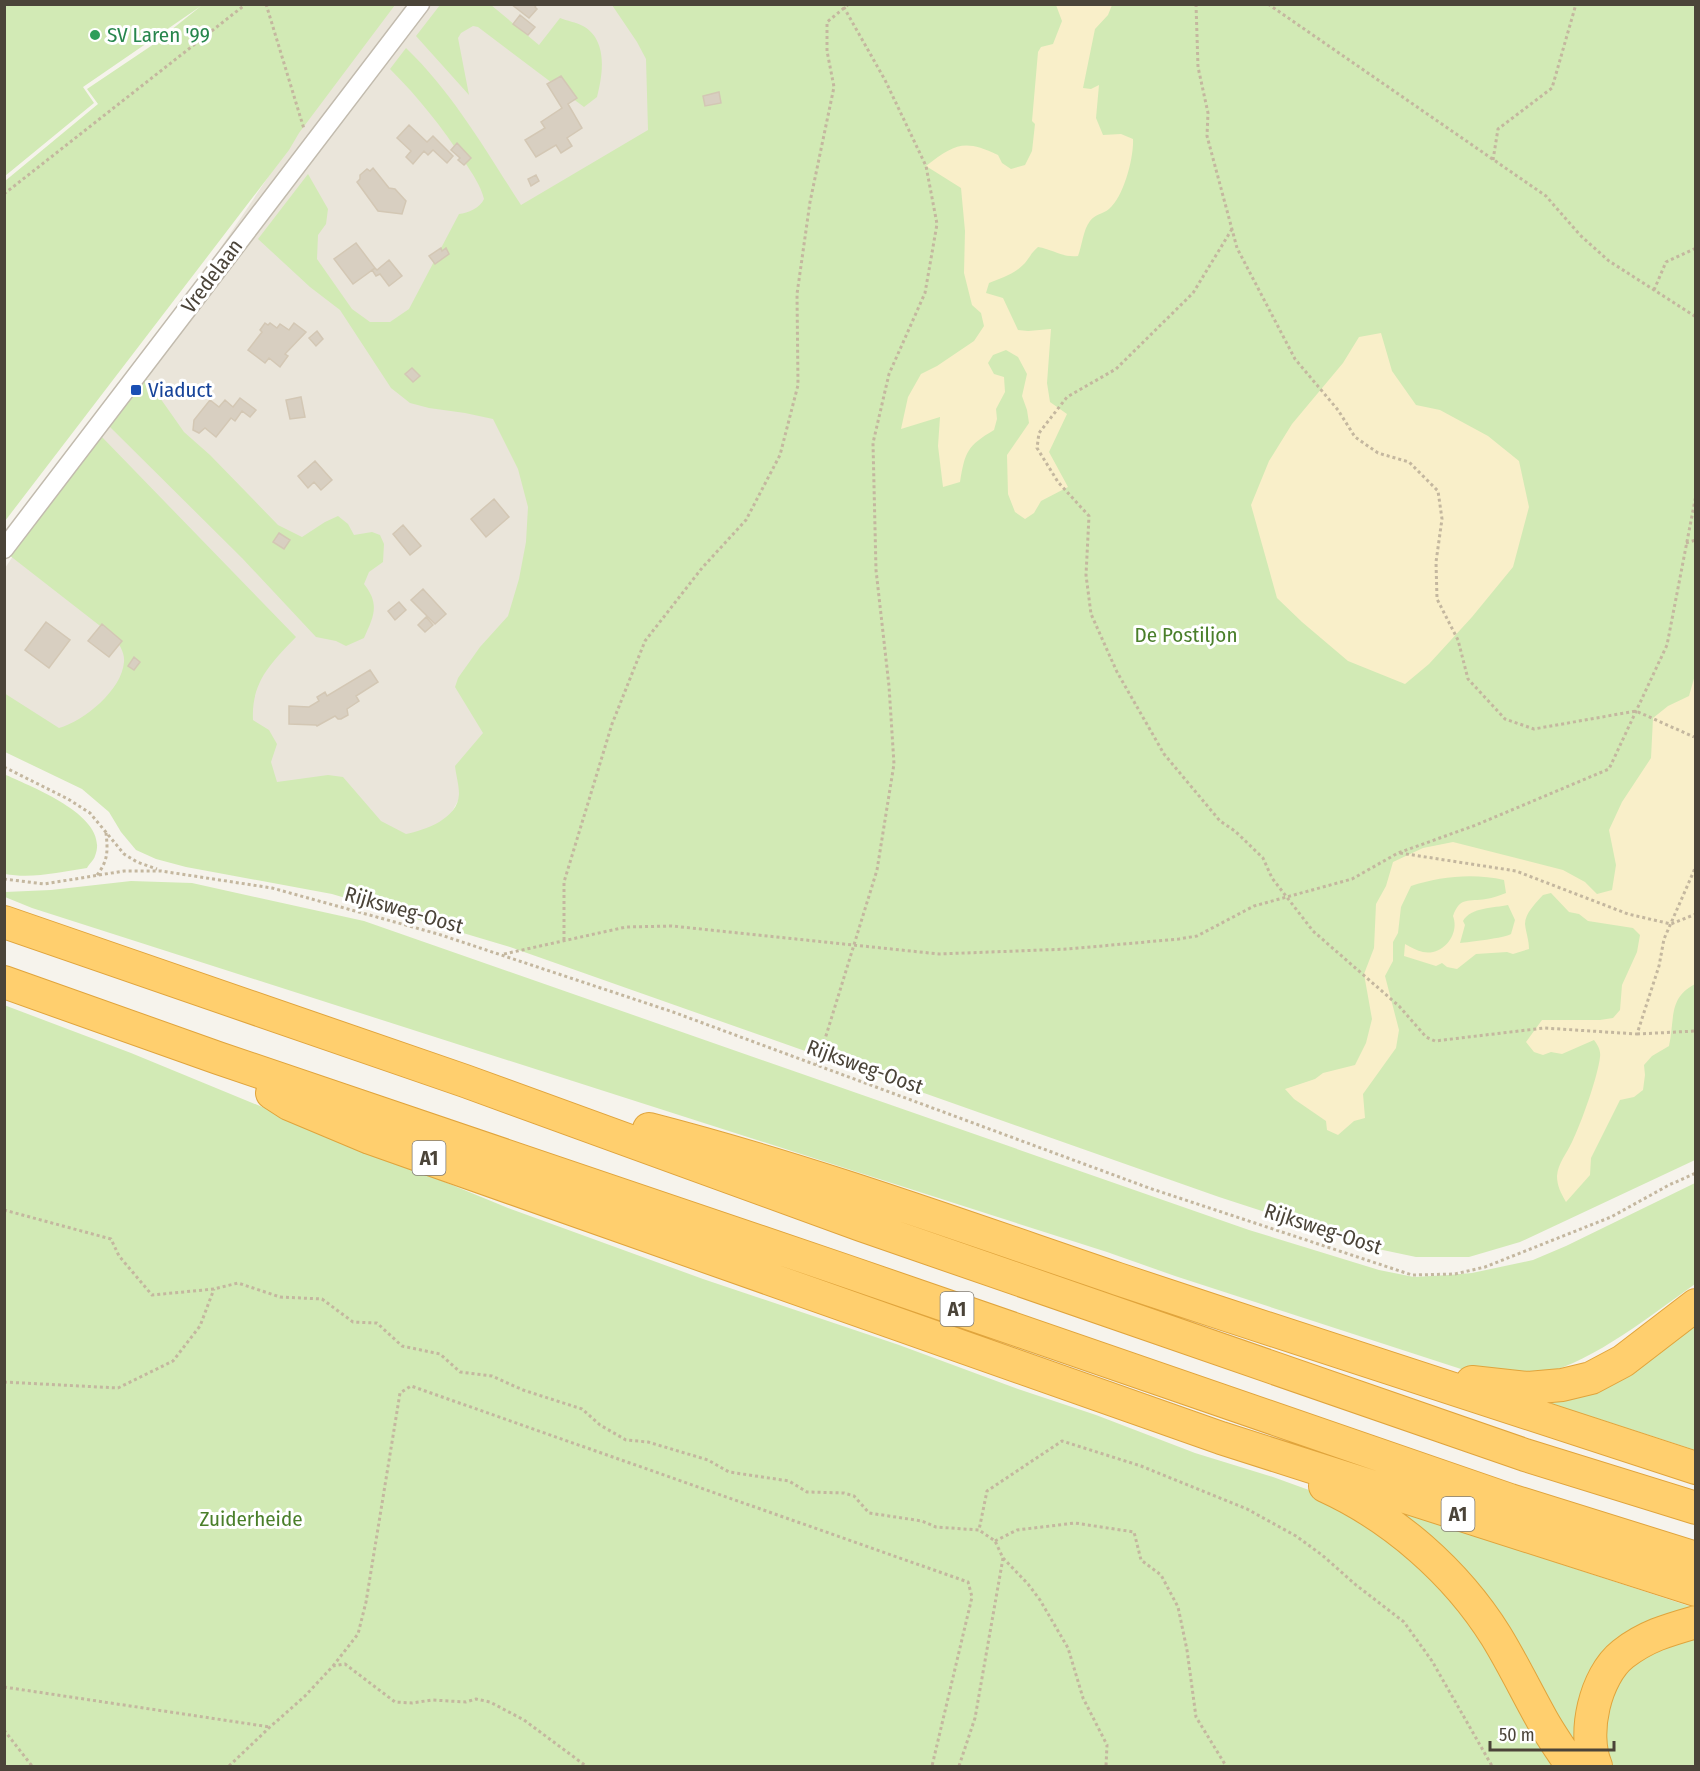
<svg xmlns="http://www.w3.org/2000/svg" width="1700" height="1771" font-family="'Fira Sans Condensed',sans-serif">
	<rect width="100%" height="100%" fill="#f6f3ec"/>
	<path fill="#eae5da" d="M384,5H701L562,458L512,700L424,864L5,717V568Z"/>
	<path fill="#d2eab5" d="M4,5H395L299,133L289,150L5,521V181L98,104L87,89L151,46L201,6L83,87L94,103L5,176Z
		M440,5H491L539,45L560,18C567,21 576,22 583,26C608,40 603,74 597,97L584,107L478,27L473,26L461,33L458,38L469,95L416,36Z
		M612,5H1695V1160L1520,1242L1469,1257H1416L1378,1249L1219,1197L510,947L332,894L186,867L156,859L136,850L121,832L109,812L82,789L5,752L4,693L59,728C84,721 122,690 124,662C125,653 119,643 113,636L9,555L101,436L296,637C271,663 251,682 253,720L269,730L277,744L271,762L277,782L328,775L343,777L381,821L406,834C425,830 458,819 459,794C459,785 456,775 455,766L483,733L455,687L458,678L480,647L508,616L519,579L526,542L528,507L518,469L493,419L465,413L429,408L410,403L391,388L340,310L310,287L258,239L308,174L328,209L326,224L318,235L317,259L352,309L370,322H390L409,309L459,214C468,213 480,208 484,199C481,186 472,173 464,161C442,127 419,98 390,69L406,48C453,93 486,151 521,205L648,130L646,59L637,42Z
		M146,378L184,432L210,455L278,525L302,537L325,522L338,516L348,524L354,535L372,532L380,535L384,544L383,562L369,572L364,584C380,604 374,616 364,638L346,646L336,641L316,637L242,558L109,426Z
		M4,774C31,787 111,816 95,856C94,860 89,864 87,868C60,872 32,879 5,874Z
		M131,881L192,883L364,921L1249,1230L1379,1270L1414,1277L1449,1275L1472,1273L1533,1260L1566,1246L1695,1183V1284C1654,1313 1593,1362 1544,1373C1517,1379 1487,1374 1461,1369L1175,1276L1107,1252L32,908L5,897V892L51,890Z
		M4,1005L131,1053L508,1208L703,1279L899,1345L1018,1389L1096,1415L1195,1453L1273,1477L1331,1498L1424,1567L1479,1634L1562,1766H5Z
		M1695,1317V1450L1534,1398Z
		M1362,1499L1695,1608L1620,1647L1589,1766L1545,1704Z
		M1695,1636V1766H1607L1602,1712L1618,1679L1643,1653Z"/>
	<path fill="#f9efc9" fill-rule="evenodd" d="M1056,5H1112L1108,15L1095,29L1083,88L1091,89L1099,85L1096,118L1103,135L1121,134L1133,139C1134,157 1124,197 1109,209C1103,214 1095,214 1090,221C1083,230 1082,246 1078,256C1063,258 1052,249 1038,247C1031,253 1030,257 1025,263C1016,273 1002,278 989,283L986,293L1003,298L1018,330L1028,331L1051,329L1047,383L1050,402L1067,414L1049,452L1068,487L1041,501L1034,513L1025,519L1015,512L1008,494L1007,455L1029,423L1027,410L1022,396L1027,374L1018,357L1006,350L993,355L988,363L994,374L1004,377L1005,392L996,409L997,419L994,430C967,446 965,452 960,482L943,487L938,446L940,417L901,429L908,397L921,374L937,366L974,341L984,326L981,313L972,305L964,273L965,231L961,188L926,166C955,144 964,139 998,155L1002,163L1011,169L1025,165L1032,151L1035,124L1032,121L1038,52L1041,47L1053,44L1062,21Z
		M1381,333L1392,371L1416,405L1440,410L1488,436L1519,461L1529,507L1513,567L1472,617L1429,664L1405,684L1348,661L1302,622L1277,598L1251,505L1269,461L1292,424L1343,363L1359,337Z
		M1695,675V984C1668,998 1675,1019 1669,1046L1652,1056L1644,1065L1645,1075L1643,1090L1634,1097L1620,1100L1591,1158L1590,1175L1566,1202C1561,1193 1557,1186 1557,1176C1558,1163 1567,1153 1572,1142C1581,1124 1598,1076 1600,1057C1601,1051 1598,1045 1594,1040L1562,1054L1551,1052L1543,1055L1534,1052L1526,1042L1542,1020H1600L1613,1018L1620,1010L1622,985L1637,952L1640,935L1633,928L1588,921L1579,914L1569,912L1551,893L1543,895C1536,903 1525,913 1525,924C1526,933 1529,940 1529,949L1513,954L1507,952L1476,954L1457,969L1447,967L1442,963L1436,966L1404,956L1405,944C1411,947 1417,951 1423,952C1443,956 1460,934 1453,916C1460,896 1469,902 1486,899C1493,898 1500,895 1506,893L1504,880C1475,873 1440,876 1411,886L1401,907L1398,933L1393,942V961L1385,976L1399,1030L1396,1048L1363,1094L1365,1118L1354,1121L1338,1135L1327,1130L1326,1121L1294,1099L1285,1089L1315,1079L1323,1073L1355,1065L1366,1043L1372,1019L1364,974L1374,948L1376,904L1386,886L1393,862L1423,848L1453,842L1563,870L1585,882L1597,894L1612,890L1616,865L1609,830L1622,802L1651,758L1653,718L1668,706L1689,696ZM1508,905L1515,920L1511,934C1505,938 1469,942 1460,943L1465,925L1463,921C1471,907 1494,908 1508,905Z"/>
	<path fill="#d8cfc1" stroke="#d3c7b4" stroke-width="1.5" d="M511,4H537L535,7L537,9L529,18Z
		M520,15L535,27L528,35L513,24Z
		M561,76L577,98L568,104L582,128L567,138L572,146L561,153L556,145L536,157L525,140L545,128L541,122L562,108L547,84Z
		M719,92L721,103L705,106L703,96Z
		M409,125L427,142L433,136L453,156L447,163L433,150L428,155L424,151L413,164L406,157L411,151L397,138Z
		M457,143L471,158L464,165L458,160L460,158L451,150Z
		M373,168L389,188L395,189L406,201L402,214L378,211L357,182L360,179V175L367,169L370,171Z
		M536,175L539,181L531,186L528,179Z
		M356,243L375,268L353,284L334,259Z
		M441,248L442,251L446,248L449,254L435,264L429,256Z
		M389,260L402,276L389,286L380,274L376,276L372,270L375,268L377,270Z
		M265,323L268,325L270,323L277,328L280,324L289,330L294,323L306,332L285,354L288,356L280,367L269,358L265,363L248,350L262,332L260,330Z
		M317,331L323,339L316,346L309,338Z
		M412,368L420,376L413,382L405,374Z
		M301,397L305,417L290,419L286,400Z
		M240,398L256,410L250,417L242,411L235,421L231,418L216,437L205,428L199,433L193,430L194,420L210,400L219,407L225,400L233,407Z
		M315,461L332,480L321,490L314,482L308,488L298,476Z
		M494,499L509,517L486,537L471,519Z
		M403,525L421,546L410,555L393,534Z
		M279,533L290,540L284,549L273,542Z
		M423,589L446,614L435,624L411,600Z
		M399,602L406,610L395,620L388,611Z
		M426,617L433,625L425,632L418,625Z
		M46,622L70,640L49,668L25,650Z
		M102,624L122,641L109,657L88,641Z
		M134,657L140,662L134,670L128,666Z
		M370,670L378,682L356,696L359,701L347,709L348,715L341,719H338L335,716L317,726L316,725L289,724V706L309,707L319,701L317,697L325,692L327,696Z"/>
	<g fill="none" stroke-linecap="round" stroke-linejoin="round">
		<g stroke="#c2bbae" stroke-width="21">
			<path id="minor" d="M4,549L420,4"/>
		</g>
		<g stroke="#e0a43c" stroke-width="34">
			<path id="motorway" d="M4,922L465,1081L861,1225L1525,1455L1696,1508
				M4,982L218,1058L846,1271L1510,1500L1696,1558
				M272,1093L289,1104L370,1138L1221,1438L1696,1590
				M649,1129C808,1170 962,1226 1118,1279C1310,1343 1502,1406 1696,1468
				M1472,1382L1528,1388L1562,1385L1591,1378L1623,1361L1696,1305
				M1325,1486C1393,1517 1456,1572 1496,1636C1512,1662 1525,1689 1540,1716C1549,1733 1561,1750 1572,1766
				M1596,1766C1582,1734 1595,1676 1623,1654C1646,1636 1668,1630 1696,1622"/>
		</g>
		<path stroke="#c4b79f" stroke-width="3" stroke-dasharray="3 3" stroke-linecap="butt" d="M266,4L304,129
			M1196,4L1198,67L1208,113L1207,136L1237,248L1295,359L1338,410L1355,437L1378,453L1409,462L1438,491L1442,519L1436,562L1437,599L1458,640L1468,679L1505,719L1534,729L1636,711L1694,737
			M1268,4L1546,196L1580,235L1609,261L1696,317
			M1493,160L1498,129L1552,88L1576,4
			M4,194L246,4
			M1232,229L1193,293L1116,369L1067,397L1039,433L1037,448L1058,482L1089,516L1086,575L1091,614L1117,672L1164,754L1220,821L1235,831L1263,858L1272,878L1313,931L1399,1006L1426,1037L1435,1041L1544,1028L1637,1034L1659,966L1664,939L1696,866
			M1654,290L1666,262L1696,248
			M1686,543L1696,540
			M4,767L68,799L90,813L124,854L137,862L157,869
			M1400,853L1516,871L1628,914L1671,924L1696,914
			M97,875C108,861 108,851 106,833
			M4,879L44,884L124,871H161L272,888L438,934L673,1012L1149,1188L1412,1275L1455,1274L1485,1267L1611,1217L1669,1185L1696,1173
			M564,940V882L612,724L645,641L702,568L746,520L780,455L798,385L797,294L810,202L834,87L827,51V22L849,4
			M504,954L626,927L672,926L939,954L1068,949L1179,939L1197,936L1254,906L1352,879L1398,853L1476,825L1609,769L1667,645L1696,495
			M1637,1034L1696,1031
			M817,1065L877,870L894,764L889,686L876,570L873,443L889,374L925,293L937,224L926,166L885,80L842,4
			M4,1210L111,1239L119,1256L152,1295L214,1289L238,1283L280,1297L322,1299L353,1322L377,1323L402,1346L440,1354L460,1372L492,1376L523,1390L582,1409L600,1425L626,1440L648,1442L708,1460L729,1472L789,1481L807,1492L844,1493L854,1496L869,1513L922,1521L936,1527L979,1530L987,1491L1062,1441L1141,1466L1247,1509L1296,1536L1322,1555L1356,1585L1404,1622L1432,1661L1492,1766
			M4,1382L118,1388L173,1361L200,1326L214,1289
			M995,1541L1017,1530L1075,1523L1134,1532L1141,1560L1161,1575L1178,1607L1187,1650L1196,1717L1226,1766
			M1003,1558L1028,1584L1040,1600L1068,1648L1083,1698L1107,1745L1106,1766
			M333,1666L358,1634L366,1602L400,1393L411,1386L968,1582L972,1597L932,1766
			M4,1687L270,1727
			M4,1730L32,1766
			M229,1766L270,1727L305,1696L333,1666L345,1664L395,1702L412,1703L432,1700L466,1702L476,1699L490,1702L524,1720L586,1766
			M959,1766L975,1718L1003,1558L995,1541L979,1530"/>
		<use href="#minor" stroke="#fff" stroke-width="18"/>
		<use href="#motorway" stroke="#ffcf6e" stroke-width="32"/>
	</g>
	<circle fill="#2e9e5b" stroke="#fff" stroke-width="2" cx="95" cy="35" r="6"/>
	<rect fill="#1a4fb4" stroke="#fff" stroke-width="2" x="130" y="384" width="12" height="12" rx="3"/>
	<g text-anchor="middle" stroke-width="6" stroke-linejoin="round" paint-order="stroke">
		<g fill="#fff" stroke="#817c74" stroke-width="1.5">
			<rect x="412.5" y="1141" width="33" height="34" rx="4.5"/>
			<rect x="940.5" y="1292" width="33" height="34" rx="4.5"/>
			<rect x="1441.5" y="1497" width="33" height="34" rx="4.5"/>
		</g>
		<g font-size="20" font-weight="bold" fill="#4b4439">
			<text x="429" y="1165">A1</text>
			<text x="957" y="1316">A1</text>
			<text x="1458" y="1521">A1</text>
		</g>
		<g font-size="21" fill="#27864d" stroke="#fff" text-anchor="start">
			<text x="107" y="42">SV Laren '99</text>
		</g>
		<g font-size="21" fill="#4b4439" stroke="#fff">
			<text transform="translate(212 276) rotate(-53)" y="7">Vredelaan</text>
			<text transform="translate(404 910) rotate(16)" y="7">Rijksweg-Oost</text>
			<text transform="translate(865 1067) rotate(20)" y="7">Rijksweg-Oost</text>
			<text transform="translate(1323 1229) rotate(18)" y="7">Rijksweg-Oost</text>
		</g>
		<g font-size="21" fill="#164399" stroke="#fff" text-anchor="start">
			<text x="148" y="397">Viaduct</text>
		</g>
		<g font-size="21" fill="#4a7f2a" stroke="#fff">
			<text x="1186" y="642">De Postiljon</text>
			<text x="251" y="1526">Zuiderheide</text>
		</g>
	</g>
	<rect width="1700" height="1771" fill="none" stroke="#4b4439" stroke-width="12"/>
	<path d="M1490 1741v9h124v-9" fill="none" stroke="#4b4439" stroke-width="3"/>
	<text x="1499" y="1741" font-size="18" fill="#4b4439" stroke="#ffffff" stroke-width="4.5" paint-order="stroke">50 m</text>
</svg>
